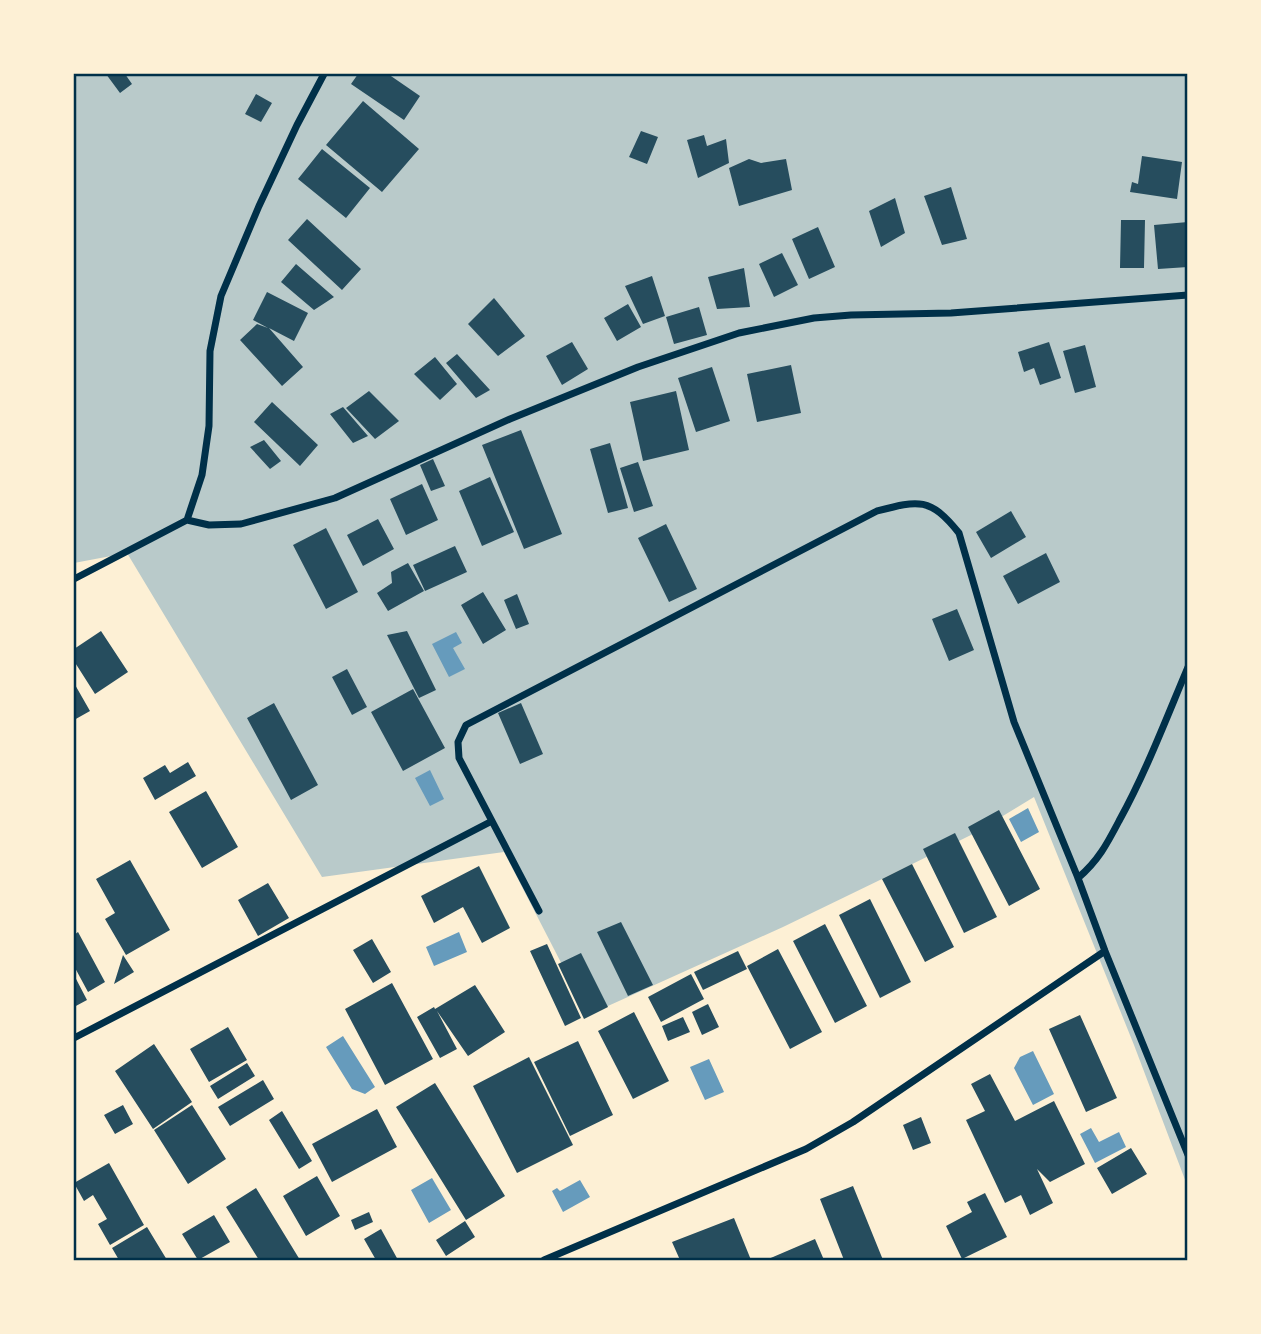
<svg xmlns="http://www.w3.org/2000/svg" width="1261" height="1334" font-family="'IBM Plex Sans',sans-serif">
	<rect width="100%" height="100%" fill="#fdf0d5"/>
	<path fill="#b9caca" d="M74,74H1187V1185L1134,1045L1034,797L975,833L882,879L783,927L588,1015L504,852L322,877L127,553L74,563Z"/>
	<path fill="#669bbc" d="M456,632L462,643L453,648L465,669L449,677L432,644Z
		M430,770L444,799L430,806L415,778Z
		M1028,808L1039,832L1021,842L1009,819Z
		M459,932L467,952L434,966L426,947Z
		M343,1036L375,1087L365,1094L352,1089L326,1047Z
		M1033,1051L1054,1094L1033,1105L1014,1068L1020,1057Z
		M709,1059L724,1092L705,1100L690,1067Z
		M1091,1128L1099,1142L1119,1132L1126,1147L1095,1163L1080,1134Z
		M432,1178L451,1210L429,1223L411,1190Z
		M580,1180L590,1197L563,1212L552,1191L557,1188L560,1191Z"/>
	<path fill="#264d5e" d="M106,74H125L132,84L120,93Z
		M358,74H388L420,96L404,120L351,84Z
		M256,94L272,103L261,122L245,114Z
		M363,101L419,149L382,192L326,145Z
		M641,131L658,137L647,164L629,157Z
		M704,135L707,146L726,139L729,163L698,178L687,140Z
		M322,149L370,188L346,218L298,179Z
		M1142,156L1182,162L1177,199L1130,192L1132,182L1138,184Z
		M749,159L761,163L786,159L792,190L739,206L729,168Z
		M951,187L967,239L942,245L924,196Z
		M895,198L905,233L881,247L869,211Z
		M307,219L361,269L342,290L288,240Z
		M1121,220H1145L1144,268H1120Z
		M1188,222V267L1158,269L1154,225Z
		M818,227L835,267L809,279L792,239Z
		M782,253L798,285L774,297L759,264Z
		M296,264L334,297L314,310L281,282Z
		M744,268L750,307L717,309L708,277Z
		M652,276L665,316L643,324L625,286Z
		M267,292L308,313L294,341L269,328L303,367L282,386L240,340L257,324L268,328L253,320Z
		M494,298L525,336L498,356L468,324Z
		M628,304L641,327L617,341L604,318Z
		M699,307L707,335L674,344L666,317Z
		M572,342L588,369L562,385L546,356Z
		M1049,342L1061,378L1040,385L1034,368L1024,372L1018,352Z
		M1085,345L1096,387L1075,393L1063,351Z
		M457,354L490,390L476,398L446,363Z
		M435,357L457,384L440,400L414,374Z
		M791,365L801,413L757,422L747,374Z
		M712,367L730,421L696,432L678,378Z
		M369,391L399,421L375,439L346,408Z
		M676,391L689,450L643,461L630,402Z
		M272,402L318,445L300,466L254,422Z
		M343,407L368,436L353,443L330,414Z
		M521,430L562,534L524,549L482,445Z
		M264,440L281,461L270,469L250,447Z
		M610,443L628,508L608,513L590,449Z
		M433,459L445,486L431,491L420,465Z
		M638,462L653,506L634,512L620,468Z
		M490,477L514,532L482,546L459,491Z
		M422,484L438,520L406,535L390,499Z
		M1011,511L1026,537L991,558L976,532Z
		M378,519L394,549L363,566L347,535Z
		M666,524L697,589L669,602L638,538Z
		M326,528L358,592L326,609L293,545Z
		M455,546L467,572L425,591L413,565Z
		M1046,553L1060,582L1018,604L1003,576Z
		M408,563L424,591L388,611L377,593L392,583L391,572Z
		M483,592L506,630L483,644L461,605Z
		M517,594L529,624L516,629L504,600Z
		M957,609L974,650L949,661L932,619Z
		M101,631L128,672L95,694L74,661V649Z
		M407,631L436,690L419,698L387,635Z
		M347,669L367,707L352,715L332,677Z
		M74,683L90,711L74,720Z
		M413,689L445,748L403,771L371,712Z
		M274,703L318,785L291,800L247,718Z
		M521,703L543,754L520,764L498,713Z
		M188,762L196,776L155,800L143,778L165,765L170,773Z
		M206,791L238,847L202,868L169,812Z
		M999,810L1040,889L1009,906L968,827Z
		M955,833L997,917L964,933L923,849Z
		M130,860L170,930L126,955L105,919L115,913L96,879Z
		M912,864L954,947L925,962L882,879Z
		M479,866L510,928L482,943L463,907L434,923L421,896Z
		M268,883L289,918L258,936L238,900Z
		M870,899L911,982L880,998L839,915Z
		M621,922L653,985L628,996L597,932Z
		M825,924L867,1006L835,1023L793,941Z
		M78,932L105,982L88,992L74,966V935Z
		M372,939L391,972L373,983L353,950Z
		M547,944L581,1018L565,1026L530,951Z
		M778,949L822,1032L790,1049L747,966Z
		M738,951L747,969L703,990L694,972Z
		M581,953L608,1007L584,1019L558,964Z
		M123,955L134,972L114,984Z
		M691,974L704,999L661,1022L648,997Z
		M74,975L87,1000L74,1007Z
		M392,983L433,1059L385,1085L345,1009Z
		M475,985L505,1032L468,1056L437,1011L457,1049L440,1058L417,1017L434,1007L435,1009Z
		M708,1004L719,1027L702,1035L692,1012Z
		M634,1012L669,1081L633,1099L598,1031Z
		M1080,1015L1117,1098L1086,1112L1049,1029Z
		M683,1017L690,1032L668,1041L662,1026Z
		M228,1027L247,1060L209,1082L190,1049Z
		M578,1041L613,1115L570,1136L534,1062Z
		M154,1044L192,1102L153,1129L115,1071Z
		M529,1057L573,1145L517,1173L473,1086Z
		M247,1063L255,1076L218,1099L210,1086Z
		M990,1074L1015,1121L1054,1101L1085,1164L1050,1182L1037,1169L1053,1203L1030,1215L1021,1195L1005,1203L966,1120L985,1111L971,1084Z
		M263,1080L274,1099L230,1126L218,1107Z
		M435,1083L505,1196L466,1220L396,1107Z
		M123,1105L133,1124L115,1134L104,1115Z
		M192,1105L226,1159L188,1184L154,1130Z
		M377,1109L397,1147L332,1182L312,1144Z
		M282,1111L312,1161L299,1169L269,1120Z
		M921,1117L931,1143L913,1150L903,1125Z
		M1131,1148L1147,1174L1112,1194L1097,1168Z
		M109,1163L144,1225L110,1245L98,1224L107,1219L93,1195L84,1201L74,1183Z
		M317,1176L340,1216L306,1236L283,1196Z
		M853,1186L883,1260H844L820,1199Z
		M256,1188L300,1260H259L226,1207Z
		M985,1193L1007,1237L962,1259L946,1226L972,1212L967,1202Z
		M369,1212L373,1222L355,1230L351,1220Z
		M214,1215L230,1242L198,1260L182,1234Z
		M734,1218L751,1260H680L672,1242Z
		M465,1221L475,1237L446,1256L436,1240Z
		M147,1227L167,1260H119L112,1248Z
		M381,1229L398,1260H376L364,1239Z
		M815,1239L824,1260H766Z"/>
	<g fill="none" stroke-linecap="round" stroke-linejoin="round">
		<path stroke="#003049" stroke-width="7" d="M187,520L209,525L241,524L335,498L510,419L638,367L739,333L814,318L851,315L951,313L1188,295
			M187,520L202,475L209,426L210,351L221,296L259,206L297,125L324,74
			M74,579L187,520
			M1078,878C1098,861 1107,844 1119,821C1146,772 1166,719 1188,667
			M539,911L459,758L458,742L466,725L877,511C919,500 930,497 959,533L1014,722L1078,878L1105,951L1188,1155
			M74,1038L492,821
			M544,1260L806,1149L853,1122L1105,951"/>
	</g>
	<rect width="1261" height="1334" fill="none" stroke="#fdf0d5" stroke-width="150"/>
	<rect x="75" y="75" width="1111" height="1184" fill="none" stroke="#003049" stroke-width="2.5"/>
</svg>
